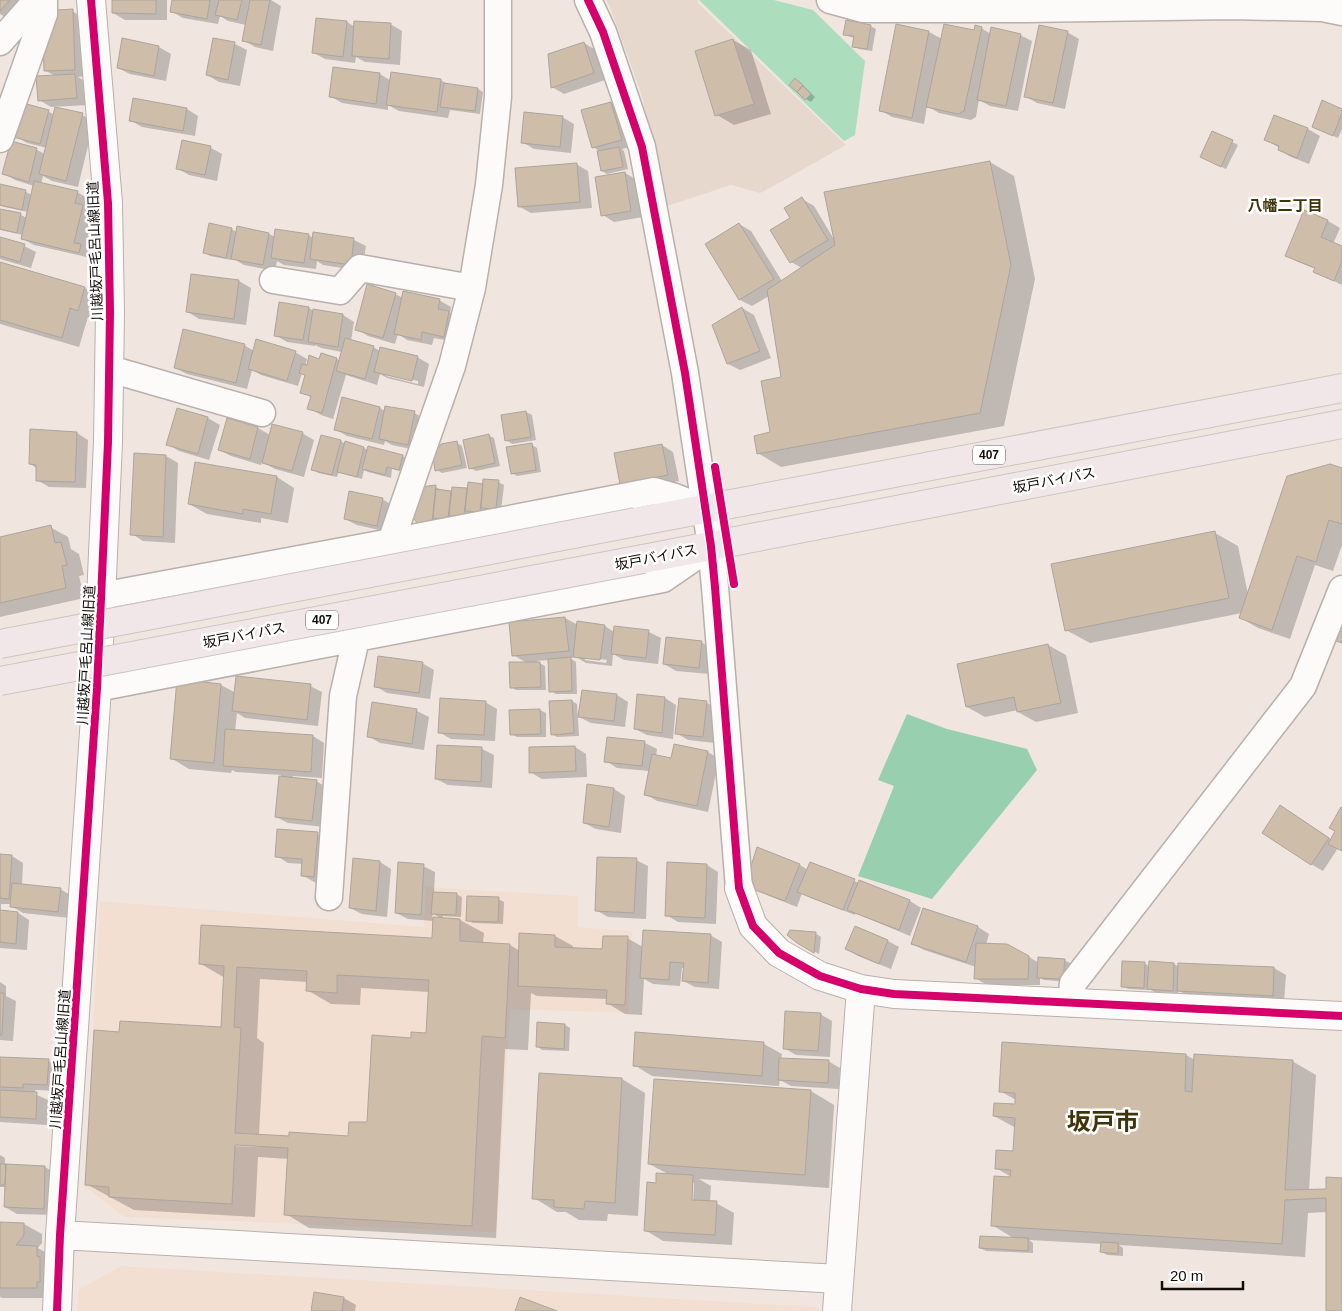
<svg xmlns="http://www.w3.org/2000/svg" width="1342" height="1311" font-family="Helvetica,'Noto Sans JP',sans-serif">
	<rect width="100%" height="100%" fill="#f1e6df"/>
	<path fill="#e7d8cd" d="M606,0H698V3L846,145L779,183L760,193L731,185L667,206L641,93L610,7Z"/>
	<path fill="#f3dfd2" d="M426,887L578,896V927L632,931L628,1013L510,1009L497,1232L124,1217L84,1186L100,901L424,927Z
		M121,1266L815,1307L821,1311H77L78,1290Z"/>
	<path fill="#acdebe" d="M699,0H774L813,10L865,61L855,135L844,141Z"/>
	<path fill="#98cfaf" d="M907,714L947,729L1027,749L1037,770L932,899L858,876L894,786L878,780Z"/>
	<path fill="#0003" fill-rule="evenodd" d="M0,0H36L16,23L0,14Z
		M113,0H167V20H125L113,13Z
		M173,0H271L281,6L273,51L255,47L243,40L246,25L228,21L220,16L218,24L183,18L171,11Z
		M72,11L84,18L87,76L78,77L86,82L88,105L51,107L39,100L55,76L46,71Z
		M347,22L355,27L390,24L402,31L400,65L365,62L356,57L355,63L325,59L314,53Z
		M870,26L876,29L872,51L859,49L853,46L855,38L850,37L844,34Z
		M981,28L991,34L1020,35L1032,41L1018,111L990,106L979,100L976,117L971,120L939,113L927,106L924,124L892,117L880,110L929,32L942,39L975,32Z
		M1067,32L1079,39L1065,109L1037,103L1025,96Z
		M214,39L235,44L247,50L240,86L219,82L207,75Z
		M123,40L159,47L171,54L166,81L130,74L118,68Z
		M733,40L751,50L771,114L734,125L717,115Z
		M584,43L596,50L605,80L564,94L552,87Z
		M380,74L391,81L392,74L441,80L450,86L478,89L483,92L480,114L450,110L448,118L399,111L388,105V110L342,103L330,96Z
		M796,80L801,83L815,97L811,102L806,99L791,85Z
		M611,103L622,110L633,146L622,149L624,151L628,169L607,174L602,171L601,152L593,147Z
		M24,105L49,112L55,115H82L94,121L78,187L52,181L43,176L41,184L77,192L89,199L87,209L94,213L86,248L92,252L91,258L34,245L23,239V235L0,230V210L21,215L27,218L28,212L0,206V186L26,192L32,195L34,186L15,180L3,173L12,142L37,150L45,154L47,148L27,143L15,136Z
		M187,109L198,116L195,136L142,127L130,120Z
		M1342,110V129L1338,138L1318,129Z
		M1275,116L1308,129L1320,136L1309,164L1291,157L1279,150L1280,148L1266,140Z
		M562,117L574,124L571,153L534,149L522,142Z
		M1213,132L1238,145L1226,169L1207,160Z
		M183,142L211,148L222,154L217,181L189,175L177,168Z
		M990,162L1014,176L1035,279L1004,426L781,467L758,453L771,433L783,378L769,296L752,306L740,300L706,244L739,224L751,231L782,281L802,268L791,262L792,219L802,199L814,206L835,241Z
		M576,164L588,171L592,208L531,213L520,207Z
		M625,173L637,180L643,217L614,222L603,215Z
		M1305,212L1328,221L1340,228L1333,244L1342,248V285L1315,272L1316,269L1298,262L1287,256Z
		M238,228L269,234L275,237L308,235L314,238V234L354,240L366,246L362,271L323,265L317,261L316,269L284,265L277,261L275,271L244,265L232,258L231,260L210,256L205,253L231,229L237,232Z
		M0,238L24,246L36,252L31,268L0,259Z
		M0,264L85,288L102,298L96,320L88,317L79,347L0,324Z
		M192,275L239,281L251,288L246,325L199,319L188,312Z
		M395,294L403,298L439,300L451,307L450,313L460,319L455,342L434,338L432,345L407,340L398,334L395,344L368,336L357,329Z
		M309,308L314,311L343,315L354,322L351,341L373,347L380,351L417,357L429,364L424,387L387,378L380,374L377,385L346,375L333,419L321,415L309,408L312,398L302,392L306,375L302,373L298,386L261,375L252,370L247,389L187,374L175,368L244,345L254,351L295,352L307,359L305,366H308L320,360L337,359L340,361L342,352L321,348L315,345V346L287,342L275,335ZM386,374L418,381V384L386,376Z
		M742,308L754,315L771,358L740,370L728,364L713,325Z
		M342,399L380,408L385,411L414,413L426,419L420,451L392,445L385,441L384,445L347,436L335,429Z
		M178,409L208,418L220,425L209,460L179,451L168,444Z
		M526,412L532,415L536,440L512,444L506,440L502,416Z
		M228,419L258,428L270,435L302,433L314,440L304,477L275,469L262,462L261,465L231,456L219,450Z
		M77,433L88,440L86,488L49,487L37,480V468L30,464Z
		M488,435L494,438L500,466L476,471L470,468Z
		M322,436L341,441L345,444L364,448L368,450L402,456L408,459L404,472L392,469L391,478L368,472L364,470L362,479L344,474L339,471L337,477L318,473L313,469Z
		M457,443L462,446L467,468L442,473L437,470Z
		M532,445L537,448L541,472L517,476L512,473Z
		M662,445L673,452L679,481L633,490L621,483Z
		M166,456L178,463L175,543L143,541L132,534Z
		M1342,470V545L1333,571L1315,565L1290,639L1258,628L1241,618L1242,613L1090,643L1066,630L1215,533L1238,546L1248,594Z
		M277,477L294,488L288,523L261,518V523L207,514L189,504Z
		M498,482L504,485L501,511L486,510L485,515L424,526L418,523L436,487L441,490V491L452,492L453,488L468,490Z
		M382,499L394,506L388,532L357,525L345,519Z
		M50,527L68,537L71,549L79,554L84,575L79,576L84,598L0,617V538Z
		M565,618L578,625L605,626L614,632L615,627L649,632L661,638L658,664L624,660L613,654L612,666L586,663L576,657L570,658L576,662L577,694H556L551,691L549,660L536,661L545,666L546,690H516L511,687L527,663L513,655L510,623ZM585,657L607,660L606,663L585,660Z
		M701,642L713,649L710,674L676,671L664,664Z
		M1048,645L1066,655L1078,713L1036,722L1018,712V710L985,717L967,707Z
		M422,663L434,670L430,699L387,693L375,686Z
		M221,685L236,693L310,686L322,692L318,726L245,718L237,713L235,731L313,736L324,743L322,778L293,776L292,778L316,781L328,788L324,827L288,823L276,817L281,775L236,772L232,770L231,773L189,769L171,758Z
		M617,695L628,702L625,727L591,723L579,717Z
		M665,698L676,705L673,739L647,735L635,729Z
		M572,701L577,704L579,736L557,737L552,734Z
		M485,702L497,709L495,741L451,739L439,732Z
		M707,703L718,709L715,743L688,740L676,733Z
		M373,704L417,711L429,717L424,750L380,743L368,736Z
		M540,710L546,713V737H517L511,734Z
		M608,738L645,743L657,749L656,756L672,759L708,752L719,759L708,812L657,801L645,794L649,771L617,768L606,761Z
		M438,746L482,749L494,755L492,788L448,785L436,779Z
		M575,747L586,754L587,777L542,779L530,772Z
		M614,789L625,796L621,833L596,829L584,823Z
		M1342,809V850L1338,848L1323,871L1311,864L1292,813L1332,840L1336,831Z
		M317,834L329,840L326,883L314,882L302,875L303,864L288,863L277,856Z
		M0,856H12L23,863L22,885L60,889L72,896L70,918L23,913L11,906L12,904H1V912L18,913L29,920L27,950L0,948Z
		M636,860L648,866L646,919L608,917L596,910Z
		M380,862L391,869L387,917L362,914L350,908Z
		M707,865L718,872L716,924L678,922L666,915Z
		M800,865L808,870L854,881L859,883L860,882L910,901L921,908L910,936L855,913V915L811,898L802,893L797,907L769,896L757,889Z
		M423,866L435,872L434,893L456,894L462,897L461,917L443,916V919L460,920L484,933L483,944L510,945L520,951L555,936L573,946V949L604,951L627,938L643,947L710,935L722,942L719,989L695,987L683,981L684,968H682L680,986L653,984L644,979L642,1015L625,1014L607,1003V999L537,996L531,993L528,1050L505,1049L496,1238L309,1228L286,1214L289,1159L258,1157L255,1217L134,1210L86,1184L120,1033L222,1028L225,978L201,964L433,939L434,921L408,919L396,913ZM433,913L435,915L443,919L432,918ZM260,979L308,982L307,990L331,1004L360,1005L361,988L429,992L427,1034L413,1039L369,1124L350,1137H290L259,1135L264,1043L257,1038ZM229,1143L258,1145L261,1147L229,1146Z
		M498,899L504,902L503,924L473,923L467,920Z
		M855,927L888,941L899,947L891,969L858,956L846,949Z
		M978,927L989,934L986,945L1029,957L1039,963L1064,960L1070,963L1069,982L1044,980L1040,978V985H987L975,978L976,967L924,950L913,944Z
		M815,933L821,937L819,954L804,946Z
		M1144,963L1150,967L1174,964L1179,967L1274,968L1286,975L1284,1002L1190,997L1179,991L1178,993L1154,992L1149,989V990L1128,989L1123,986Z
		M0,982L6,986V996L16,1001L13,1041L0,1040Z
		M820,1014L832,1021L830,1057L796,1055L784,1048Z
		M565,1025L570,1028L569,1051L542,1050L537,1046Z
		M637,1034L764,1044L782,1054L781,1059L828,1061L840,1068L839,1089L791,1086L780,1080L779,1086L652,1076L634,1065Z
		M1186,1055L1195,1060L1292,1061L1316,1075L1309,1191H1327L1342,1179V1311H1327V1212L1308,1213L1305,1257L1119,1245L1123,1248V1256L1107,1255L1102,1252L1103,1244L1029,1240L1033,1243V1253L986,1251L980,1248L1015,1239L992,1225L1013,1178L996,1168L1014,1153L1016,1128L994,1116L1016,1105V1100L1000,1091Z
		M0,1058L49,1061L60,1068L59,1091L35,1090V1094L48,1100L47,1125L0,1122Z
		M622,1079L645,1093L638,1216L608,1214L607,1221L579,1220L566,1212H557L534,1198Z
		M811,1091L834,1105L829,1188L699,1179L711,1186L710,1202L716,1203L734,1213L732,1245L663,1241L645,1230L657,1184L668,1174L649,1164ZM692,1183H694L693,1206H691Z
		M0,1155L5,1158V1165L45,1167L57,1174L55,1215L17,1214L5,1207L6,1187H0Z
		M0,1223L24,1224L42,1234V1243L38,1248L54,1257V1298H2L0,1297Z
		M315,1294L344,1298L356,1305L355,1311H312Z"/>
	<path fill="#cebda9" stroke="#aca59e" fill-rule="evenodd" d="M0,0H10L0,11Z
		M112,0H156V14L112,13Z
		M172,0H210L207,19L170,12Z
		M219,0H242L237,20L215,15Z
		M250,0H270L261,45L242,41Z
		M73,9L75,70L44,71L43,43L57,10Z
		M316,18L347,21L343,57L312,53Z
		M846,20L871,25L867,49L852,47L854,36L843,35Z
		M354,21L391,23L389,59L352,56Z
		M896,24L929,31L912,118L879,111Z
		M944,24L974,30L975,25L982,27L964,111L958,114L926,107Z
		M1039,25L1068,31L1053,103L1024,97Z
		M991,27L1021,34L1006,106L977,100Z
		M122,38L159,46L154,76L117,68Z
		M213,38L235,42L228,80L206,75Z
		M733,39L754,104L715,116L695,51Z
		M584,42L594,73L551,88L548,54Z
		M333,67L380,73L376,104L329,97Z
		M391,72L441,79L437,112L386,105Z
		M75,74L77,98L38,101L36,76Z
		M795,78L803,85L797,92L789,85Z
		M444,83L478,88L475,111L440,107Z
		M803,86L811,94L805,100L797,92Z
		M133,98L187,108L183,131L129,121Z
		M1322,100L1342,109V113L1333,136L1312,127Z
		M611,102L622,140L592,148L581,110Z
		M23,103L49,110L40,144L13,137Z
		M55,107L83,113L66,181L39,174Z
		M524,112L563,116L560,147L521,143Z
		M1274,115L1308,128L1297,158L1278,150L1279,146L1264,140Z
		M1212,131L1233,140L1221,167L1200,157Z
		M182,140L211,146L205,175L176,169Z
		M11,141L37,148L29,182L2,174Z
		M619,147L623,167L601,171L597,151Z
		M990,161L1011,265L980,413L757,454L754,436L770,432L761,381L781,377L767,290L835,245L824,192Z
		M577,163L580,202L518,207L515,168Z
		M625,172L631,211L601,216L595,177Z
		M34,181L78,191L75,203L83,205L74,243L81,244L79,253L21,239Z
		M0,184L26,190L22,210L0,205Z
		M802,197L828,240L790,263L770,230L790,218L784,208Z
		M0,209L21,213L17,233L0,229Z
		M1304,210L1328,220L1321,237L1342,246V261L1334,281L1313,272L1315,268L1285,256Z
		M209,223L232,228L226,258L203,253Z
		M739,223L774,279L739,300L705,244Z
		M237,226L269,233L263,265L231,259Z
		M275,229L309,234L304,263L271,258Z
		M313,232L354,238L351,265L310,259Z
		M0,237L25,244L20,262L0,256Z
		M0,262L85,287L78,311L70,308L62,338L0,320Z
		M191,274L239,280L234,319L186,312Z
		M367,284L396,293L383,338L355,330Z
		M403,291L440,299L438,309L449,311L444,337L422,332L421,340L394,334Z
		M279,302L309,307L303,340L274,336Z
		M742,307L760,351L727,364L712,325Z
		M313,309L343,314L338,347L308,342Z
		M183,329L245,344L236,383L174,368Z
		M345,338L374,346L365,379L336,371Z
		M256,339L296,351L287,381L248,369Z
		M380,347L418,356L412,381L374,372Z
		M321,353L337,358L322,413L307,409L311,396L300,393L305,375L299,373L302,364L307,365L309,355L319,359Z
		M342,397L380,407L372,439L334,430Z
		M385,406L415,411L408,445L379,439Z
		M177,408L208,417L198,454L166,445Z
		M526,411L531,437L505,441L501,415Z
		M227,418L258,427L250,459L218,450Z
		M272,424L303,432L292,471L262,463Z
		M30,429L77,432L75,482L36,481V465L29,464Z
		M489,434L495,463L469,469L463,440Z
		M321,435L341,440L332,475L311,470Z
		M345,441L364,447L357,477L337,472Z
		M457,441L462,465L435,471L433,456L441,444Z
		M532,443L536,470L511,474L506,447Z
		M662,444L668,475L620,484L614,453Z
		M368,446L403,455L399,470L387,467L385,475L362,469Z
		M134,453L166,455L163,537L130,535Z
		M195,462L277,476L271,514L243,509V514L188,504Z
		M1330,464L1342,468V524L1329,520L1316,562L1297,556L1272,630L1239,618L1287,476Z
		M483,479L499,480L496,509L481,508Z
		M468,482L483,484L480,512L465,511Z
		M436,485L432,523H417L412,516L420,487Z
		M452,487L467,488L464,517L449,516Z
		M436,489L451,491L448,519L433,518Z
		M349,491L383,498L377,526L344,519Z
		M51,525L55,543L61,542L67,565L62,566L66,588L0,603V537Z
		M1215,531L1229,598L1065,631L1051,564Z
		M565,617L569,651L512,656L509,622Z
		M577,621L605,625L600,660L573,657Z
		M614,626L649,630L646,658L611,654Z
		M1342,626V643L1336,641Z
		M666,637L702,641L699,668L663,664Z
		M1048,644L1061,703L1017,712L1014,697L966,707L957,664Z
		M378,656L423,662L419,693L374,687Z
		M571,657L572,691L549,692L548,659Z
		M509,662H540L541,687L510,688Z
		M236,676L311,684L307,720L232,711Z
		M177,679L221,684L214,763L170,759Z
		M582,690L617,694L614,721L578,717Z
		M637,694L665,697L662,733L634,729Z
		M440,698L486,701L484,735L438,733Z
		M679,698L707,701L703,737L675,734Z
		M572,700L574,733L551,735L549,701Z
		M372,702L417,709L412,744L367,737Z
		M540,709L541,734L510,735L509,710Z
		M225,729L313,735L311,772L223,766Z
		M607,737L645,741L642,766L604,762Z
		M674,744L708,751L697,806L644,795L652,754L671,758Z
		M437,745L482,747L481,782L435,779Z
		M575,746L576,771L529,773V747Z
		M279,776L317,780L312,821L275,817Z
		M587,784L614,788L609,827L583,823Z
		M1280,805L1329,838L1311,865L1262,833Z
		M1341,807L1342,808V851L1328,844L1335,831L1329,828Z
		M277,829L318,832L314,877L301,876L302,859L275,857Z
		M757,847L800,864L785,901L755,890L750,869Z
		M0,854L12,855L9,899L0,898Z
		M597,857L637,858L634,913L595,911Z
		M353,858L380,861L376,911L349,908Z
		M398,862L424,864L421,915L395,913Z
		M667,862L707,864L705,918L665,916Z
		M810,862L855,879L843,910L797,892Z
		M859,880L910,900L899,930L847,910Z
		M12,883L61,888L58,912L10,907Z
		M433,892L457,893L456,915L431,914Z
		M467,896L499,897L498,922L466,921Z
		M923,908L978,926L966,962L911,944Z
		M0,910L18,912L16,944L0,942Z
		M433,917L460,919V941L510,944L505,1038L482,1036L472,1226L284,1215L288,1148L235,1145L232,1204L109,1197V1187L85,1185L94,1030L119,1032L120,1021L221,1027L224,966L199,964L201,925L432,938ZM237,967L307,971L306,991L337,993V975L429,980L426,1033L411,1032V1038L372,1035L367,1122H349L348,1136L289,1132V1136L235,1133L241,1028L234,1027Z
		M855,926L888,940L879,964L845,949Z
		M643,930L711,934L708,983L682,981L684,963L670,962L669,980L640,978Z
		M790,930L816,932L814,953L797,943L787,935Z
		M519,933L555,935V947L602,949L603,936H628L625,1005L606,1004L607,990L518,986Z
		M976,943L1007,944L1029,956L1028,979H974Z
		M1038,957L1065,959L1063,979L1037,978Z
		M1122,961L1145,962L1144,988L1121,987Z
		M1149,961L1174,963L1173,991L1147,989Z
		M1178,963L1274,967L1273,996L1177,991Z
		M0,993H4L2,1035H0Z
		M785,1011L821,1013L818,1051L783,1049Z
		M537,1022L565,1024L564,1049L536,1047Z
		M635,1032L764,1042L762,1076L633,1066Z
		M1002,1042L1186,1054L1185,1091L1192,1092L1194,1054L1293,1060L1285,1190L1326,1189V1177L1342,1178V1311H1326V1198L1285,1200L1282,1244L991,1226L994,1176L1010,1177L1011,1170L995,1169L996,1150L1013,1151L1015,1118L993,1116L994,1103L1015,1104V1093L999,1092Z
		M0,1057L49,1059L47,1085L23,1084V1088L0,1087Z
		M779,1058L829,1060L828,1083L778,1080Z
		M539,1073L622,1078L615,1203L585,1201L584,1209L554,1207V1200L532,1199Z
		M654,1079L811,1090L805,1175L648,1164Z
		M0,1090L37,1092L36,1119L0,1117Z
		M0,1164H6L5,1185H0Z
		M6,1164L45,1166L44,1209L4,1207Z
		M656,1173L693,1175L692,1200L717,1201L715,1235L644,1231L647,1182L656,1183Z
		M0,1222L24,1223V1233L23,1237L16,1245L37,1246V1256L40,1257V1282H37V1288H0Z
		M980,1236L1028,1238V1251L979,1248Z
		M1101,1242L1118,1243V1254L1100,1252Z
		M314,1292L344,1297L342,1311H311Z
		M520,1297L557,1311H515Z"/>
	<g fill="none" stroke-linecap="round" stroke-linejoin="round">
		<g stroke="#b8b0ab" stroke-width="29">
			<path id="street" d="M588,0L603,32L642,147L685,373L711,546L715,587L739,888
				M830,0L863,9H1026L1232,6L1322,8L1342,12
				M0,42L37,0
				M0,139L44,14V0
				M273,280L340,291L360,268L472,288
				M110,369L262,413
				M391,542L419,460L452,366L472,288L489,185L498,97V0
				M101,596L391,542L654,491L675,497L705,509
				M97,688L663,579L711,546
				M329,897L343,696L356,639
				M1071,1003L1073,983L1303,686L1342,589"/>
		</g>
		<g stroke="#b8b0ab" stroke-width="30">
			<path id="secondary" d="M739,888L753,926L779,953L820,976L861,989L894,994L1342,1016
				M60,1235L839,1279
				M57,1311L60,1235L97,688L108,442L110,312L108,203L91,0
				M837,1311L861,989"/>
		</g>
		<g stroke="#cbc6c2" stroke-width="30">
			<path id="highway" d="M636,522L1342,388
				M643,559L1342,424"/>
		</g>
		<use href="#street" stroke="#fdfbfa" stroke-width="26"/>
		<use href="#secondary" stroke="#fdfbfa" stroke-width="28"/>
		<use href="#highway" stroke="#f1e7e8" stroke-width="28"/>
		<g stroke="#cbc6c2" stroke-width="30" stroke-linecap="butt">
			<path id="highway-bridge" d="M0,644L636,522
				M0,681L643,559"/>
		</g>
		<use href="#highway-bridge" stroke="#f1e7e8" stroke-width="28"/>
		<g stroke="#fff" stroke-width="11">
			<path id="cycleway" d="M588,0L603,32L642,147L685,373L711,546L715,587L739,888L753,926L779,953L820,976L861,989L894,994L1342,1016
				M715,467L734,584
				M57,1311L60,1235L97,688L108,442L110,312L108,203L91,0"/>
		</g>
		<use href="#cycleway" stroke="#d6006c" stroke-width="8"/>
	</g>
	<g text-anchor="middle" stroke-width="5" stroke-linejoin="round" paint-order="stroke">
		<g fill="#fff" stroke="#5a5652" stroke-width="1">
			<rect x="973" y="445.5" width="32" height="19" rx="4"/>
			<rect x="306" y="610.5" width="32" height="19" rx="4"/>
		</g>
		<g font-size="12" font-weight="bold" fill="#130d08">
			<text x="989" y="459">407</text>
			<text x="322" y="624">407</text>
		</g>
		<g font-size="14" fill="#130d08" stroke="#fff">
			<text transform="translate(95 251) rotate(-92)" y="5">川越坂戸毛呂山線旧道</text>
			<text transform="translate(1054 480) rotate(-11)" y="5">坂戸バイパス</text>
			<text transform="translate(656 557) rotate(-11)" y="5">坂戸バイパス</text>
			<text transform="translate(244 635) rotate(-11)" y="5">坂戸バイパス</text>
			<text transform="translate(86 655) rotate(-87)" y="5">川越坂戸毛呂山線旧道</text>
			<text transform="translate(60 1059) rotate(-86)" y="5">川越坂戸毛呂山線旧道</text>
		</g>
		<g font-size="15" font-weight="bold" fill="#40340a" stroke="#fff">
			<text x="1285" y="211">八幡二丁目</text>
		</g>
		<g font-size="24" font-weight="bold" fill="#40340a" stroke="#fff">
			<text x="1103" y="1130">坂戸市</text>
		</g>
	</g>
	<path d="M1162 1281v8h81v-8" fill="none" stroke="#130d08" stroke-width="2.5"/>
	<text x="1170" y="1281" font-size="15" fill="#130d08" stroke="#ffffff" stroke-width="4" paint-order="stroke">20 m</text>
</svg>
